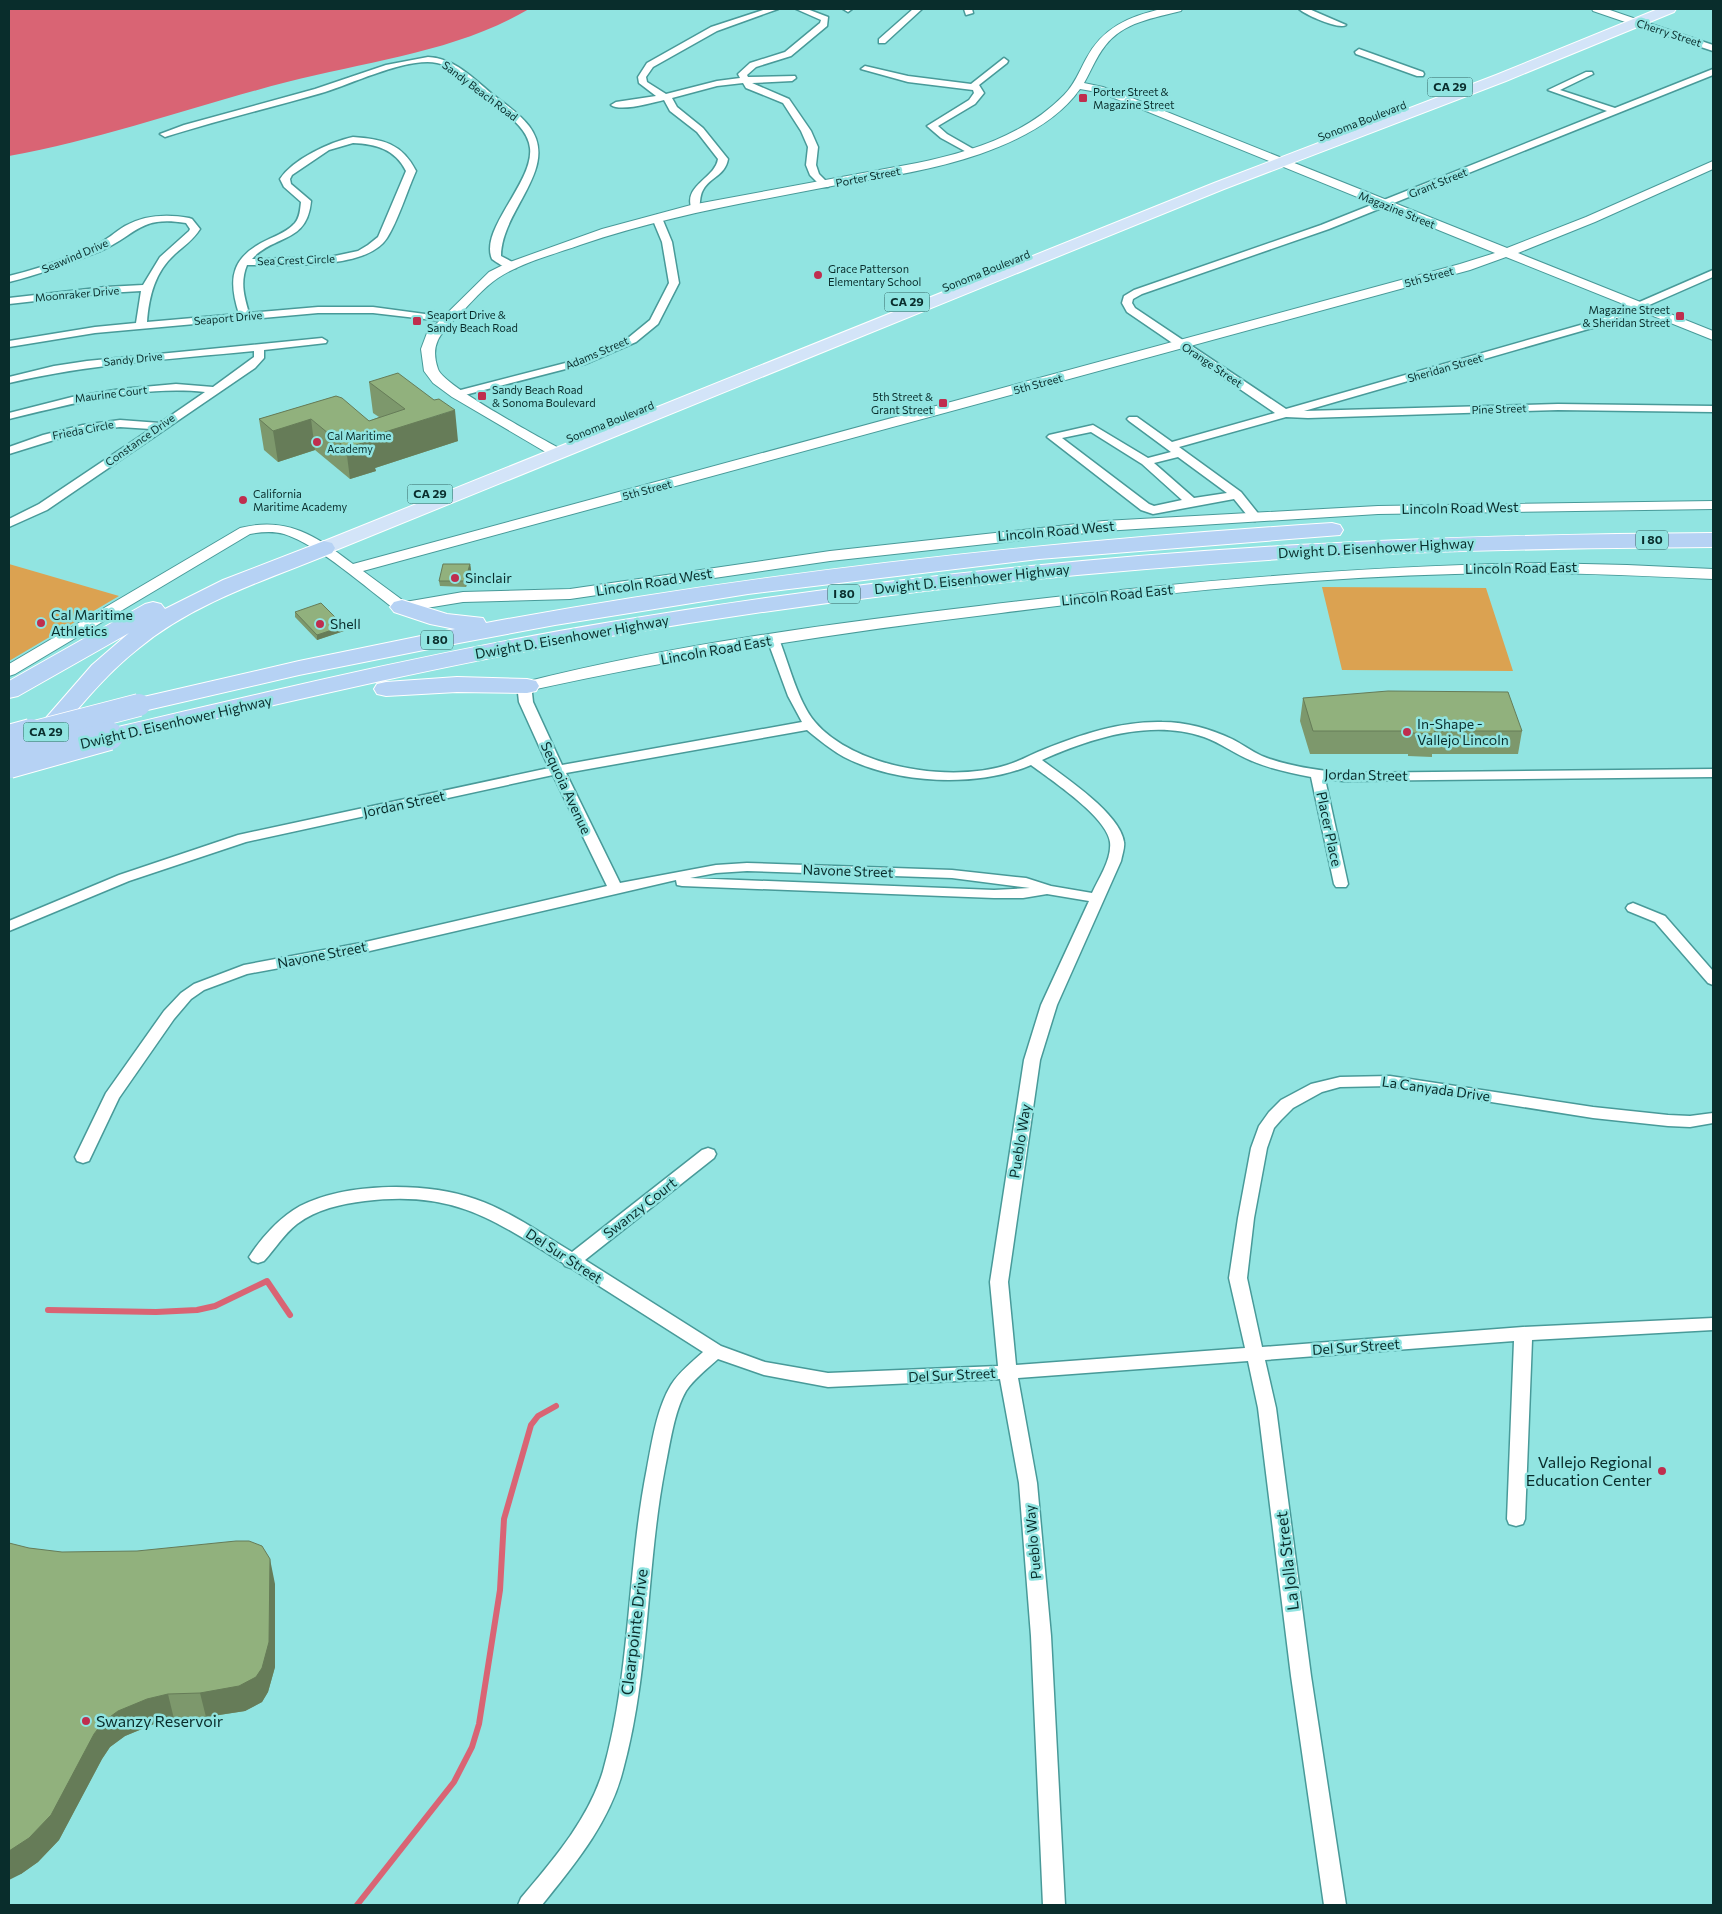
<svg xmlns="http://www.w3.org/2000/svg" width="1722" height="1914" font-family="Commissioner,sans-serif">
	<rect width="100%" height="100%" fill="#91e4e1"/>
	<path fill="#dba251" d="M9,564L119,596L9,661Z
		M1322,587L1486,588L1513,671L1342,670Z"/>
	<path fill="#d96474" d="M9,9H529C456,52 369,61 287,82C194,106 104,139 9,156Z"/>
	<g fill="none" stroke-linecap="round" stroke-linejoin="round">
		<path stroke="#d96474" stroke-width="6" d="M48,1310L156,1312L197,1310L215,1306L267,1281L290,1315
			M357,1905L454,1782L472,1747L479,1724L500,1590L504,1519L531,1425L538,1416L556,1406"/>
		<g stroke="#489a99" stroke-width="3">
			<path id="minor" d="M766,9H778L717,31L653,67L646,77L647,82L666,94L717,81L740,78L738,74L750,63L785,52L820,23L821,20L796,9H807L828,17L827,26L791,56L756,67L747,75L748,77L795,76L796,78L792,81L752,83L789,99L811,131L818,147L816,165L819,174L830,185L828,187H822L810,175L806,165L808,147L801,131L783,103L746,88L743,83L717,86L672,98L677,107L703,128L728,159C725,176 710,177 703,190C699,197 701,204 698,210H692C682,185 715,179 718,159L697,132L670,111L664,100C652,103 620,112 611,105L616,102L656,96L639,83L638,77L647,63L711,27Z
				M843,9H852L848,12Z
				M913,9H922L885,43H879V39Z
				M964,9H972L973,13L966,15Z
				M1299,9H1309L1346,25C1339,30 1306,15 1299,9Z
				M1635,19L1713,45V51L1632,24L1631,22Z
				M1359,49L1423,72L1424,74L1423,76H1417L1356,54L1355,52Z
				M428,57C454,58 473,78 492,94C505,104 519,113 529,126C561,168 501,210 501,256L516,264V268C507,270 499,264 492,259C479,229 534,182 530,148C528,129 509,116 495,105C482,95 452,65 437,63C408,57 354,83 325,92C273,107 220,120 168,136L165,137L160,134L184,125L315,89L386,65Z
				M1004,58L1008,61L1007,63L979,85L984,93L975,104L938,126L947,134L975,150L977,152L972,155L941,138L927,126L969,100L974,93L973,90L908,82L861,69L865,66L908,76L971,84Z
				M1713,69V75L1329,229L1142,294L1133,299L1132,303L1135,308L1286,409L1598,320L1713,270V277L1606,324L1304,411L1558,404L1713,406V412L1558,410L1308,418L1286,417L1179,447L1241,492L1261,517L1255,521L1251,520L1234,499L1153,514L1141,510L1047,437L1049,435L1093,425L1148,458L1171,452L1129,421L1127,419L1129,417H1137L1172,442L1275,413L1127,312L1122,303L1124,296L1134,290L1321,225L1607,111L1548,90L1586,72H1592L1593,74L1560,90L1615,108ZM1091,432L1142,464L1182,500L1154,506L1149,504L1062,438ZM1178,457L1227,493L1194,498L1154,463Z
				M353,137C382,139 402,143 416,171C407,191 398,221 387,238C366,271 282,264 247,265C240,282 244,296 249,313L318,307H373L447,317L451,318L452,320L451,322L373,313H318L95,333L9,347V341L95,327L136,323L141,291L106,293L9,304V298L106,287L143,285L160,257L189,231L190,229L186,223C139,215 137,235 100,251C71,263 41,274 9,282V276C39,269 68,258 96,245C107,240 115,232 125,226C145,215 167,214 189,218L192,219L200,229C193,240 184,246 175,254C155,272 149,296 147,322L239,314C227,277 232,256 269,239C278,235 288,231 295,223C300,217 300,210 301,202L284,187L280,179C293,159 330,142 353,137ZM353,143C376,144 395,149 406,171L378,237L368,245L358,251L330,257L252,259C275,234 307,244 311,201L291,184L290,179L292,175L329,150Z
				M657,215L662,218L672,242L679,283L658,324L636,342L585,364L457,397L453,396L451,394L453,392L577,360L628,338L650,320L669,283L662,242L652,218Z
				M322,338L327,341L326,343L264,350V358L255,368L47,510L9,527V519L39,504L151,429L120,427L83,431L9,454V447L43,435L83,425L120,420L160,423L205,392C141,385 71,404 9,419V413L72,397L121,389L176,384L213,387L254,357V351C172,359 89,364 9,383V377L54,366L87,361Z
				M773,635L779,639C789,664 798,702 815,722C854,768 951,783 1007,765C1020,761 1032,754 1045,749C1082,734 1122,721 1162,722C1186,722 1211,729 1232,739C1242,744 1251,751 1262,756C1287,766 1316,770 1343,773L1713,769V777L1343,781L1325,779L1348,884L1346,887H1336L1334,884L1311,777C1291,773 1270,769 1252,761C1235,754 1221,743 1204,737C1151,719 1091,738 1042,760C1064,777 1120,813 1124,842C1125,848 1122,855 1121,861L1057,1005L1040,1060L1008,1282L1016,1365L1245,1348L1229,1278L1238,1218L1251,1148L1259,1126L1269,1112L1281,1100L1311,1084L1340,1077L1390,1076L1593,1107L1668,1115L1690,1116L1713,1113V1123L1690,1127L1668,1126L1593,1118L1390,1086L1340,1087L1322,1092L1293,1108L1281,1120L1274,1128L1267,1148L1254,1218L1247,1278L1262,1347L1523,1327L1713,1318V1330L1532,1340L1525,1519L1523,1524L1516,1526L1509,1524L1507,1519L1514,1341L1265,1360L1276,1408L1311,1676L1346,1905H1324L1291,1676L1258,1408L1248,1361L1018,1378L1037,1483L1051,1636L1065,1905H1043L1031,1636L1019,1483L1000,1379L828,1387L764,1375L718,1359C707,1369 694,1379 686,1391C674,1412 670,1444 665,1468C646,1567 650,1672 623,1770C610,1822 575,1864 542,1905H518L521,1898C553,1860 588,1820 603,1771C631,1673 627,1568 647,1468C652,1441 657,1408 671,1385C679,1372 692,1362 703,1352L571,1268L565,1266L563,1263C493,1219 453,1190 365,1201C341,1204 317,1209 297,1224C284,1234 275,1249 264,1261L258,1263L252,1261L249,1257C261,1238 280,1217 300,1206C347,1182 427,1182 475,1199C510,1211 540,1233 572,1252L702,1150L708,1148L714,1150L716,1154L714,1158L585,1260L721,1346L765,1362L828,1373L998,1366L990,1282L1024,1060L1041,1005L1089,901L1047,894L1023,898H994L682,886L677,885L676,880L361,953L247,974L204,990L191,999L174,1019L119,1098L89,1161L83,1163L77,1161L75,1157L106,1093L164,1011L181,993L194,984L244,965L361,943L607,886L553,775L246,842L129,881L9,931V921L119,875L238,835L549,768L519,702L518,693L522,683L527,682L534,686L532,693L533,702L562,765L802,722L788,696L767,639ZM807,730C819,740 830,749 844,757C897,784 977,788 1031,765C1051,780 1107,817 1110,842C1112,859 1099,878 1092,893L1051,886L1026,878L952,870L747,863L716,865L620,883L566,773ZM747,871L952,878L1030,888L994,890L690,878L716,873Z
				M1633,903L1665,916L1713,971V985L1708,983L1655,922L1628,911L1626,908L1628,905Z"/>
		</g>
		<g stroke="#489a99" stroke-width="2">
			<path id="tertiary" d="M1162,9H1182L1181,11C1154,18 1123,22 1105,46C1096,57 1091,71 1084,83L1103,87L1122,94L1507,248L1586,217L1713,161V169L1595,222L1518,253L1713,331V340L1506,257L1470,270L363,571L405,602L463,592L570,589L830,551L1104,521L1378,506L1713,501V509L1378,514L1104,531L830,561L570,599L463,602L402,612L396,610C366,588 319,545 284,534C273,531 261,532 250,534L15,674L9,676V664L240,528C288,516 316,536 353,564L1460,264L1495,253L1114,98L1097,92L1080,89C1057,122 1017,141 980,154C934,170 885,177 837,185C750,202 664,216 580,245C555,254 520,263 498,278C483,288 471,303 459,315C442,332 429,343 438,369C443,386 543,439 564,451L566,454L564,457H554L452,397L433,383L424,371L421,349L427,333L489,272L507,263L602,229L691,205L917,163C970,152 1025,135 1064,95C1074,85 1079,72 1086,59C1102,28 1129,16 1162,9Z
				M1592,9H1607L1639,20L1640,22L1639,24H1631L1593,11Z
				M1541,563L1627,565L1713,569V579C1627,575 1541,571 1455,574C1303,578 1152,594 1001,613C842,632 684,656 527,691L521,689L519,686L521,683C671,645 826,624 979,606C1166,583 1352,566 1541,563Z"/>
		</g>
		<g stroke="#fff" stroke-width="2">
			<path id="primary" d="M1658,9H1676L1674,12L1506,81L1224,189L331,552L324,554L317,552L314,548L317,544L1214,183L1496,75Z"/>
		</g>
		<g stroke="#fff" stroke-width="2">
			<path id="motorway" d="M1332,523L1340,525L1343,530L1340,535L1039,559L748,594L555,625L459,643L299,675L139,712L130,710L127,705L130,700L139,698L299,661L455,629L430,624L394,612L390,607L394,602L402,600L447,614L483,618L486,623C766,571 1048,541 1332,523Z
				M1713,533V547C1575,548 1436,550 1298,558C1068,572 838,597 611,636C442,664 276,705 109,743L100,741L97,736L100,731L109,729C276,690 442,650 611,622C838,584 1068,558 1298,545C1436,537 1575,534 1713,533Z
				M324,541L332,543L335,548L332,553C266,580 195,602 139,648C103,676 75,713 46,747L37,749L28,747L25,742L92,665L129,633L18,696L9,698V681L145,604L153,602L161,604L165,609L223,580Z
				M457,677L527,679L536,681L539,686L536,691L527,693L457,692L386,696L377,694L374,689L377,684L386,682Z"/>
		</g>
		<use href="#minor" fill="#fff" fill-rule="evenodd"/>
		<use href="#tertiary" fill="#fff" fill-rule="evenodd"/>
		<use href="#primary" fill="#d3e4f8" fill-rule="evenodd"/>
		<use href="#motorway" fill="#b6d2f4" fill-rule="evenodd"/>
		<g stroke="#fff" stroke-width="24" stroke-linecap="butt">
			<path id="motorway-bridge-far1" d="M27,734L139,705"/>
		</g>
		<g stroke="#fff" stroke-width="30" stroke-linecap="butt">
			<path id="motorway-bridge" d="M9,739L31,733
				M9,764L109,736"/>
		</g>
		<use href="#motorway-bridge-far1" stroke="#b6d2f4" stroke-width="22"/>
		<use href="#motorway-bridge" stroke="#b6d2f4" stroke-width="28"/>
	</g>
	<path fill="#7d986c" d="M369,382L458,441L375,468L376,471L350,479L315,450L278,462L264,450L259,419L336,396L369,421L379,417L373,413Z
		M470,564L471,570L466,587L440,586L439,581Z
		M295,612L344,626V631L317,640L295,617Z
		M1303,698L1522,731L1518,754H1432V757L1408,756V754H1310L1300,721Z
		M29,1548L275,1584V1667L268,1692L262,1702L245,1711L206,1717L174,1719L154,1724L125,1736L110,1747L102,1759L59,1840L38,1862L21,1874Z"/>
	<path fill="#667c58" d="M455,410L458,441L375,468L376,471L350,479L346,448L369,437Z
		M311,419L315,450L278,462L273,431Z
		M470,564L471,570L466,587L465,581Z
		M344,626V631L317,640V635Z
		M270,1559L275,1584V1667L268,1692L262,1702L245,1711L206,1717L200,1693Z
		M168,1694L174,1719L154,1724L125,1736L110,1747L102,1759L59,1840L38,1862L21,1874L9,1880V1851L103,1722L118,1711L147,1699Z"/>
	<path fill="#91b17d" stroke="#667c58" d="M398,373L434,400L439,399L455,410L369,437L372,440L346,448L311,419L273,431L259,419L336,396L342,398L369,421L405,409L369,382Z
		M443,564H470L465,581H439Z
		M321,603L344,626L317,635L295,612Z
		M1388,691L1508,692L1522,731H1434L1436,734L1412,733L1411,731H1313L1303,698Z
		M236,1541H249L262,1546L270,1559L269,1642L262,1668L256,1677L239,1686L200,1693L168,1694L147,1699L118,1711L103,1722L94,1734L51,1815L29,1838L9,1851V1543L29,1548L62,1552L137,1551Z"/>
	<g fill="#bf2e4e" stroke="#91e4e1" stroke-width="2">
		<rect x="1078" y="93" width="10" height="10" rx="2.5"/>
		<circle cx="818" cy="275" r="5"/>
		<rect x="1675" y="311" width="10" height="10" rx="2.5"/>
		<rect x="412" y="316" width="10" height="10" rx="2.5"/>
		<rect x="477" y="391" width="10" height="10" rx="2.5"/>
		<rect x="938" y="398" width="10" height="10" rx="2.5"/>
		<circle cx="317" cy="442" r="5"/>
		<circle cx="243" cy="500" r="5"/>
		<circle cx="455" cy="578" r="5"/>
		<circle cx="41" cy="623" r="5"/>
		<circle cx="320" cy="624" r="5"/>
		<circle cx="1407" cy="732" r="5"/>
		<circle cx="1662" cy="1471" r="5"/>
		<circle cx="86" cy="1721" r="5"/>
	</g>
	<g text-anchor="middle" stroke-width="5" stroke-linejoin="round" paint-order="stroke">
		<g font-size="11" fill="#092d2c" stroke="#91e4e1">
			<text transform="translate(1669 33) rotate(18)" y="4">Cherry Street</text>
			<text transform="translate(480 91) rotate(37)" y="4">Sandy Beach Road</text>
			<text transform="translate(1362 121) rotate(-21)" y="4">Sonoma Boulevard</text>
			<text transform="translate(868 177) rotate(-11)" y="4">Porter Street</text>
			<text transform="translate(1438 183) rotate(-22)" y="4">Grant Street</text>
			<text transform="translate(1397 210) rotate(22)" y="4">Magazine Street</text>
			<text transform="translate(75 256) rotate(-23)" y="4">Seawind Drive</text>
			<text transform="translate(296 260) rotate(-2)" y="4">Sea Crest Circle</text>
			<text transform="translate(986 271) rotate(-22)" y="4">Sonoma Boulevard</text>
			<text transform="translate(1429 277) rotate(-15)" y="4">5th Street</text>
			<text transform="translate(77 294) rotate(-5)" y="4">Moonraker Drive</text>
			<text transform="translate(228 318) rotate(-5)" y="4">Seaport Drive</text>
			<text transform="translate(597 353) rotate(-23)" y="4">Adams Street</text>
			<text transform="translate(133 359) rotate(-6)" y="4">Sandy Drive</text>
			<text transform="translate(1212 365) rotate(34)" y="4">Orange Street</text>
			<text transform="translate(1445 368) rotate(-16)" y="4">Sheridan Street</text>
			<text transform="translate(1038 384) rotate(-15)" y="4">5th Street</text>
			<text transform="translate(111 394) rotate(-7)" y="4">Maurine Court</text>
			<text transform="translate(1499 409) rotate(-2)" y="4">Pine Street</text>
			<text transform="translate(610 422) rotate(-22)" y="4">Sonoma Boulevard</text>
			<text transform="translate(83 430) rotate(-11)" y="4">Frieda Circle</text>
			<text transform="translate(140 440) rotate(-35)" y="4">Constance Drive</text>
			<text transform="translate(647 490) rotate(-15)" y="4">5th Street</text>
		</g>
		<g font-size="11" fill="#092d2c" stroke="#91e4e1" text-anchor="start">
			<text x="1093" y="96">Porter Street &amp;<tspan x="1093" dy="13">Magazine Street</tspan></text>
			<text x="828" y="273">Grace Patterson<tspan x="828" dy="13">Elementary School</tspan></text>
			<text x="1670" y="314" text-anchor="end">Magazine Street<tspan x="1670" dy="13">&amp; Sheridan Street</tspan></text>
			<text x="427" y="319">Seaport Drive &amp;<tspan x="427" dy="13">Sandy Beach Road</tspan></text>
			<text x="492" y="394">Sandy Beach Road<tspan x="492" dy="13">&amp; Sonoma Boulevard</tspan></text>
			<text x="933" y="401" text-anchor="end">5th Street &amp;<tspan x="933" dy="13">Grant Street</tspan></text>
			<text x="327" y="440">Cal Maritime<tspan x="327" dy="13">Academy</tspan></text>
			<text x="253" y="498">California<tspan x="253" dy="13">Maritime Academy</tspan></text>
		</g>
		<g fill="#91e4e1" stroke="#326462" stroke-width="1">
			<rect x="1427.5" y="77.5" width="45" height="19" rx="4"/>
			<rect x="884.5" y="292.5" width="45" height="19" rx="4"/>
			<rect x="407.5" y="484.5" width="45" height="19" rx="4"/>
			<rect x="1636" y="530.5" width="32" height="19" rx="4"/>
			<rect x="828" y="584.5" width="32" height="19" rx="4"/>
			<rect x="421" y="630.5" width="32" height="19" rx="4"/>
			<rect x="23.5" y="722.5" width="45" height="19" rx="4"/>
		</g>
		<g font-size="12" font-weight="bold" fill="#092d2c">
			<text x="1450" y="91">CA 29</text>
			<text x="907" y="306">CA 29</text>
			<text x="430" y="498">CA 29</text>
			<text x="1652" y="544">I 80</text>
			<text x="844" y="598">I 80</text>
			<text x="437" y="644">I 80</text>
			<text x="46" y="736">CA 29</text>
		</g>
		<g font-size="14" fill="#092d2c" stroke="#91e4e1">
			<text transform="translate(1460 508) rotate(-1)" y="5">Lincoln Road West</text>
			<text transform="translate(1056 531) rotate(-5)" y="5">Lincoln Road West</text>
			<text transform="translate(1376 548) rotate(-3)" y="5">Dwight D. Eisenhower Highway</text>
			<text transform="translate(1521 568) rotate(-1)" y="5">Lincoln Road East</text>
			<text transform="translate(972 579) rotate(-6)" y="5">Dwight D. Eisenhower Highway</text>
			<text transform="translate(654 582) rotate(-9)" y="5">Lincoln Road West</text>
			<text transform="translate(1117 595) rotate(-6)" y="5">Lincoln Road East</text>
			<text transform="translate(572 637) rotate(-10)" y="5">Dwight D. Eisenhower Highway</text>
			<text transform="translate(716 650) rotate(-10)" y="5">Lincoln Road East</text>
			<text transform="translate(176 722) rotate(-13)" y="5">Dwight D. Eisenhower Highway</text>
			<text transform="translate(1366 775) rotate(1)" y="5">Jordan Street</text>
			<text transform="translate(566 788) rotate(65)" y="5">Sequoia Avenue</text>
			<text transform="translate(404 804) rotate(-12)" y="5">Jordan Street</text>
			<text transform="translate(1329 829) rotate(78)" y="5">Placer Place</text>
			<text transform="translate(848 871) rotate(2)" y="5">Navone Street</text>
			<text transform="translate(322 955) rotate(-11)" y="5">Navone Street</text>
			<text transform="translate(1436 1089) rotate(8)" y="5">La Canyada Drive</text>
			<text transform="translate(1020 1141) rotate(-81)" y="5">Pueblo Way</text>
			<text transform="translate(640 1208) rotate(-38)" y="5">Swanzy Court</text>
			<text transform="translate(564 1256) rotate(33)" y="5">Del Sur Street</text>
			<text transform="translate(1356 1347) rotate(-4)" y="5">Del Sur Street</text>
			<text transform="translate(952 1375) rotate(-3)" y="5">Del Sur Street</text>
			<text transform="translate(1033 1542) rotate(-95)" y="5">Pueblo Way</text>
		</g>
		<g font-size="14" fill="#092d2c" stroke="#91e4e1" text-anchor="start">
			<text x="465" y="583">Sinclair</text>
			<text x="51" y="620">Cal Maritime<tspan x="51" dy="16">Athletics</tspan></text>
			<text x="330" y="629">Shell</text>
			<text x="1417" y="729">In-Shape -<tspan x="1417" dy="16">Vallejo Lincoln</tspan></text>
		</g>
		<g font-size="16" fill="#092d2c" stroke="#91e4e1" text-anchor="end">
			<text x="1652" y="1468">Vallejo Regional<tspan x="1652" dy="18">Education Center</tspan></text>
			<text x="96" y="1727" text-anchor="start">Swanzy Reservoir</text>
		</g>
		<g font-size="16" fill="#092d2c" stroke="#91e4e1">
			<text transform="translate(1287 1561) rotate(-97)" y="6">La Jolla Street</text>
			<text transform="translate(634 1632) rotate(-83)" y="6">Clearpointe Drive</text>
		</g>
	</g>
	<rect width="1722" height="1914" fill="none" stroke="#092d2c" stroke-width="20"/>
</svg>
